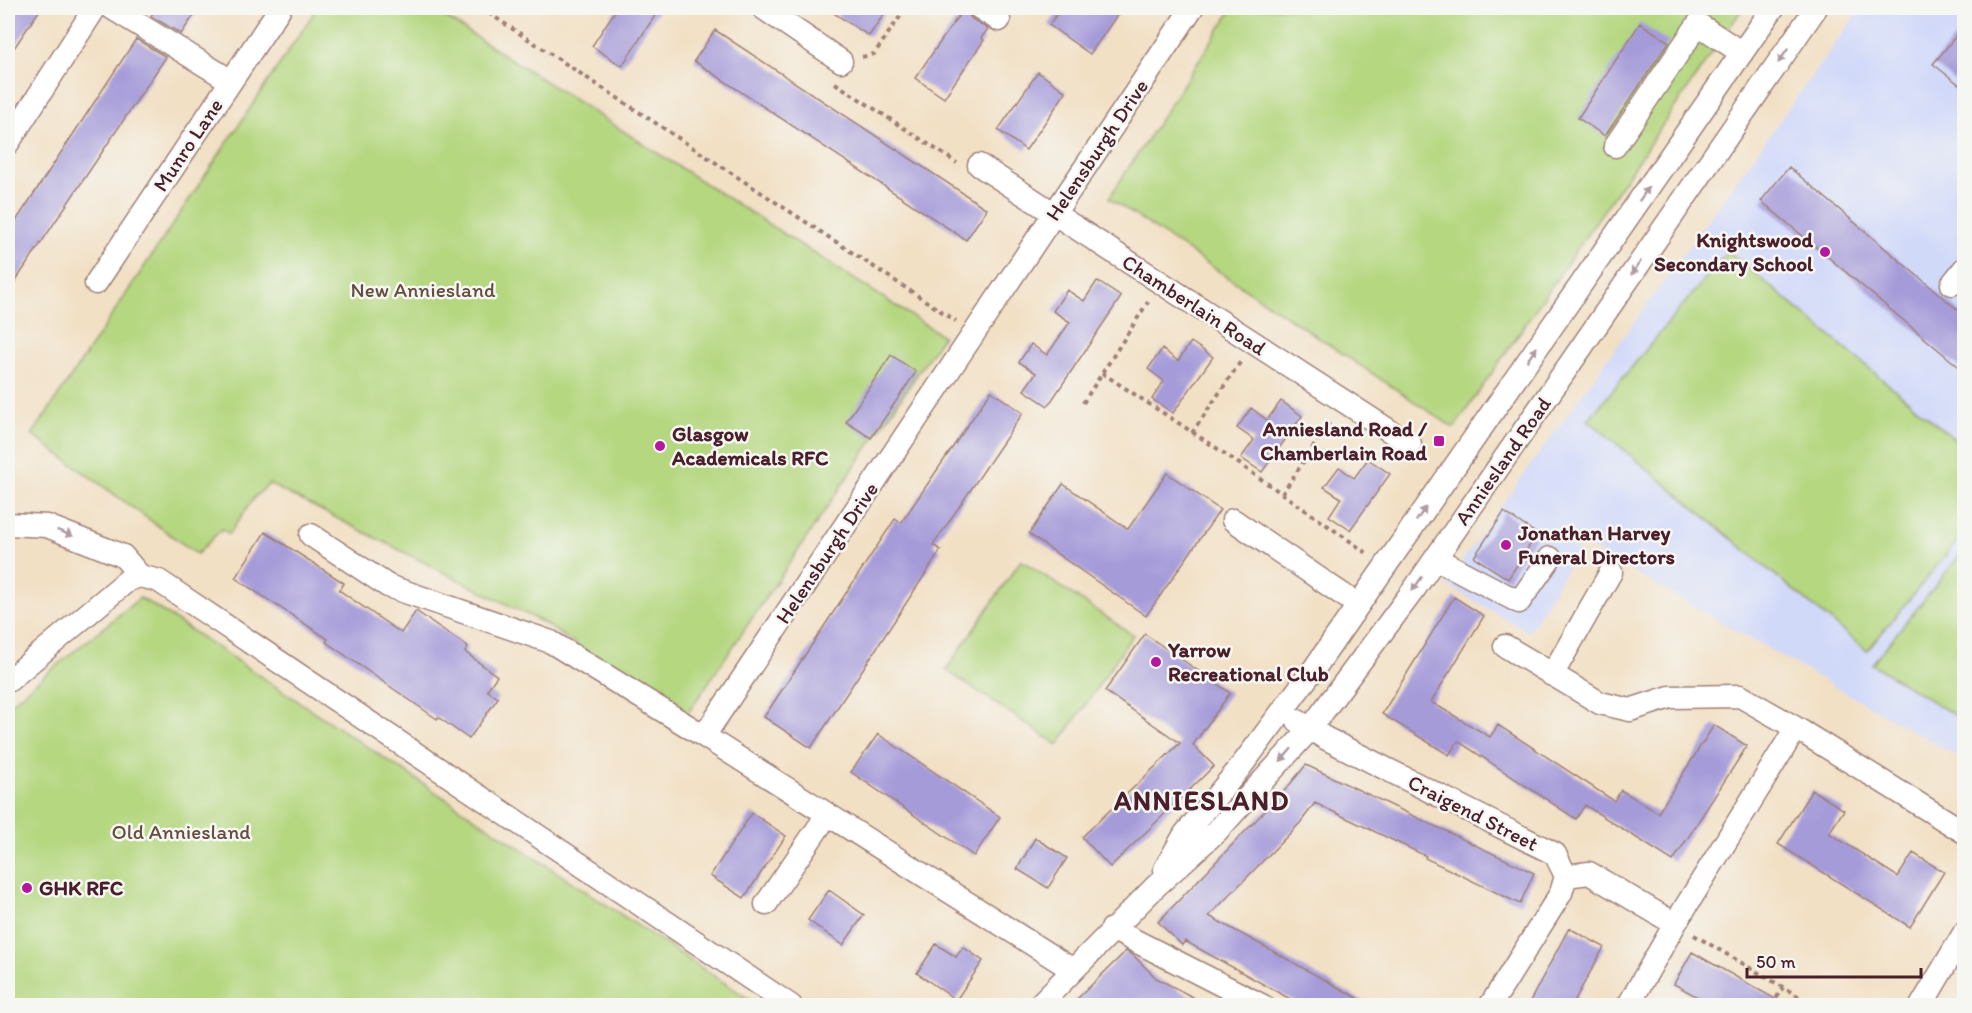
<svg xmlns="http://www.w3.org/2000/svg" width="1972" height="1013" font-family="Itim,sans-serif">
	<rect width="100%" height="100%" fill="#f6f6f2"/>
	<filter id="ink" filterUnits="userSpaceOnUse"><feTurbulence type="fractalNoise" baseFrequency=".0167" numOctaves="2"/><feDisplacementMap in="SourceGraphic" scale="12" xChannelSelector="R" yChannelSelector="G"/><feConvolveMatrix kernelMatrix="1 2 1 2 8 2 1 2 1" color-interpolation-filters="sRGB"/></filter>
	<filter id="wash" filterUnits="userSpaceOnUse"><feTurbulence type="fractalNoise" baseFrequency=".008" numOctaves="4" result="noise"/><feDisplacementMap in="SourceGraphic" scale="24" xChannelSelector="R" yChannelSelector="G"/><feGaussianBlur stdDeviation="1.35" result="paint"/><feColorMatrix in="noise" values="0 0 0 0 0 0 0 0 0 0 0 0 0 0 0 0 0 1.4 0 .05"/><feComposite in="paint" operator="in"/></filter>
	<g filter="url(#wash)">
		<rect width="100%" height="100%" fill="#f2e0c5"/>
		<path fill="#d1d9f9" d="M1861,8H1964V760L1582,543L1529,632L1445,584Z"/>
		<path fill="#b5d780" stroke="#807b56" stroke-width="1.5" d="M317,8H431L943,336L686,716L542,622L269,484L254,498L229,534L222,529L197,554L32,435Z
			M1233,8H1743L1454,428L1109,198Z
			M1728,251L1964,447V533L1867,651L1588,420Z
			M1964,550V721L1872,664Z
			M1021,560L1133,635L1058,745L946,670Z
			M140,598L151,604L758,1005H8V705Z"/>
		<g id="blocks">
			<path fill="#a69bd9" d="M8,8H41L8,57Z
				M156,8H199L181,34L151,16Z
				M617,8H660L622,66L592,46Z
				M826,8H888L869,36Z
				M964,8H967L968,14L972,19L988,29L981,38L984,40L944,98L915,78Z
				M1061,8H1122L1090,54L1049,25Z
				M1640,23L1669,42L1605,136L1578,118Z
				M1965,25V89L1933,64Z
				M715,30L987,209L966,240L694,61Z
				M136,39L166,57L8,292V233Z
				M1038,72L1066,92L1026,150L998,130Z
				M1789,167L1965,316V372L1761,201Z
				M1097,281L1121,297L1048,406L1024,390L1036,373L1019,362L1031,344L1047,355L1070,322L1053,311L1067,290L1084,301Z
				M1191,342L1213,357L1173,413L1152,399L1164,381L1148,369L1162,349L1178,361Z
				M891,355L916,372L871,438L846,422Z
				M991,391L1023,413L933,545L941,550L811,748L764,717L895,519L901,523Z
				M1281,401L1302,416L1262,472L1241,458L1254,440L1237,428L1251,408L1267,420Z
				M1368,459L1390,474L1350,530L1329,516L1341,498L1324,487L1339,467L1354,478Z
				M1167,473L1220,510L1146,616L1029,534L1063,484L1128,529Z
				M1504,512L1537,534L1508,579L1474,557Z
				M265,532L344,583L339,590L401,633L416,611L468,647L465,652L497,676L487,690L498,698L469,739L438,717L437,719L326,642L328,639L235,578Z
				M1454,597L1484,616L1431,702L1490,737L1498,725L1614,801L1621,790L1658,813L1714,725L1747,746L1673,861L1585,805L1576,819L1458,741L1449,755L1382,714Z
				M1145,634L1230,693L1193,745L1214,766L1110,867L1082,837L1180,743L1105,691Z
				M878,734L1000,817L974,856L851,772Z
				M1306,765L1534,873L1520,904L1425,858L1426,856L1315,803L1300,823L1209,916L1370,1005H1301L1185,941L1182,945L1158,922L1286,789Z
				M1812,790L1844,810L1829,833L1898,877L1913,853L1944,872L1910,927L1778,844Z
				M752,813L786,836L744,898L710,876Z
				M1035,838L1067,858L1048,888L1017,869Z
				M829,890L864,915L843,945L808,920Z
				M1569,928L1604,947L1572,1005H1528Z
				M936,944L956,957L963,947L983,961L956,1000L917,973Z
				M1126,951L1133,955L1156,978L1208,1005H1071Z
				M1692,952L1786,1005H1712L1674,984Z"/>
		</g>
	</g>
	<g filter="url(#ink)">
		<use href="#blocks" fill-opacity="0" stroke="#9e8078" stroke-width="1.5"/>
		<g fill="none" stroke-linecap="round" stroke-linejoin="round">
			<g stroke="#9e8078" stroke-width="25">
				<path id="minor" d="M112,8L231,81
					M763,8L841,61
					M980,8L999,20
					M8,143L95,8
					M1615,146L1698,24L1742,53
					M979,165L1410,444
					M96,283L280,8
					M1952,284L1964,269
					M1233,520L1358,605
					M8,524L47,526L123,556L140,576
					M311,535L388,586L551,642L704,736
					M1435,558L1519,602L1550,558
					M1505,646L1600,703L1630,710L1670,697L1740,696L1796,728L1964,832
					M1552,675L1611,572
					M8,681L128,580L140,576L159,581L791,1006
					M1298,721L1325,738L1555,854L1566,876L1589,873L1675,924L1796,728
					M1165,869L1185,834L1239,769L1316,666L1773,8
					M766,904L827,815
					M1112,929L1263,1006
					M1073,970L704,736L1192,8
					M1038,1006L1156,886L1217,831L1310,729L1415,588L1816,8
					M1490,1006L1561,893L1566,876
					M1628,1006L1675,924
					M1921,1006L1964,933"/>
			</g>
			<path stroke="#9e8078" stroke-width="4" stroke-dasharray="4.5 4.5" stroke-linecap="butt" d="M481,8L956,321
				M862,57L874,54L906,8
				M835,83L957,163
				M1102,373L1215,447L1367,553
				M1083,403L1148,302
				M1192,433L1241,361
				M1282,494L1331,420
				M1694,935L1815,1006
				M1772,1006L1783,987"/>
			<use href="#minor" stroke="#fff" stroke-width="22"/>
		</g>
		<defs><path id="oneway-solid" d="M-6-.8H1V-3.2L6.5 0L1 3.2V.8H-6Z" transform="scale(1.5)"/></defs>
		<g fill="#ae9aa0">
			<use href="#oneway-solid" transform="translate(1783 56) rotate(125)"/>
			<use href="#oneway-solid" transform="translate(1644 194) rotate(-55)"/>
			<use href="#oneway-solid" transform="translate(1636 268) rotate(125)"/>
			<use href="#oneway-solid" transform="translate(1532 354) rotate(-55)"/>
			<use href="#oneway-solid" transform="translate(1421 514) rotate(-55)"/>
			<use href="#oneway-solid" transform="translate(65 533) rotate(21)"/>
			<use href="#oneway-solid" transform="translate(1417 584) rotate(125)"/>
			<use href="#oneway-solid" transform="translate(1286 755) rotate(132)"/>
		</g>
	</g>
	<g fill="#b5179e" stroke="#f6f6f2" stroke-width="2">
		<circle cx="1825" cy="252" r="6"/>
		<rect x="1433" y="435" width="12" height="12" rx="3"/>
		<circle cx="660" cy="446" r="6"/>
		<circle cx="1506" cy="545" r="6"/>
		<circle cx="1156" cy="662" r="6"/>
		<circle cx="27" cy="888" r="6"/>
	</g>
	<g text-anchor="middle" stroke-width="5" stroke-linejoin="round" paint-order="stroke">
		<g font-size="21" fill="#4a1f2b" stroke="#f6f6f2">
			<text transform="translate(188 145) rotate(-56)" y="7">Munro Lane</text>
			<text transform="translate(1097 150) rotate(-56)" y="7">Helensburgh Drive</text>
			<text transform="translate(1194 305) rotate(33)" y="7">Chamberlain Road</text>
			<text transform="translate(1503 461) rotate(-55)" y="7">Anniesland Road</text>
			<text transform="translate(827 553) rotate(-56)" y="7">Helensburgh Drive</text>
			<text transform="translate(1473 813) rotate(27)" y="7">Craigend Street</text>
		</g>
		<g font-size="21" font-weight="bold" fill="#4a1f2b" stroke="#f6f6f2" text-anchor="start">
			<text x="1813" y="247" text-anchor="end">Knightswood<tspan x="1813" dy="24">Secondary School</tspan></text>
			<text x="1427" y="436" text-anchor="end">Anniesland Road /<tspan x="1427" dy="24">Chamberlain Road</tspan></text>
			<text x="672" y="441">Glasgow<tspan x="672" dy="24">Academicals RFC</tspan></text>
			<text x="1518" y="540">Jonathan Harvey<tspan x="1518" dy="24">Funeral Directors</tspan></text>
			<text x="1168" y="657">Yarrow<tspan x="1168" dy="24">Recreational Club</tspan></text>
			<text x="39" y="895">GHK RFC</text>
		</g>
		<g font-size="21" fill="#654d40" stroke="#f6f6f2">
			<text x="423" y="297">New Anniesland</text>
			<text x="181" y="839">Old Anniesland</text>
		</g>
		<g font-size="27" font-weight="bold" letter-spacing="1.5" fill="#4a1f2b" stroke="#f6f6f2">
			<text x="1202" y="810">ANNIESLAND</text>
		</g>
	</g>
	<rect width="1972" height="1013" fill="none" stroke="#f6f6f2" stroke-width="30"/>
	<path d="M1747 968v9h174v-9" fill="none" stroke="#4a1f2b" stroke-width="3"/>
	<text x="1756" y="968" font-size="18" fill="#4a1f2b" stroke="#f6f6f2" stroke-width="4.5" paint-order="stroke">50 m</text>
</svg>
